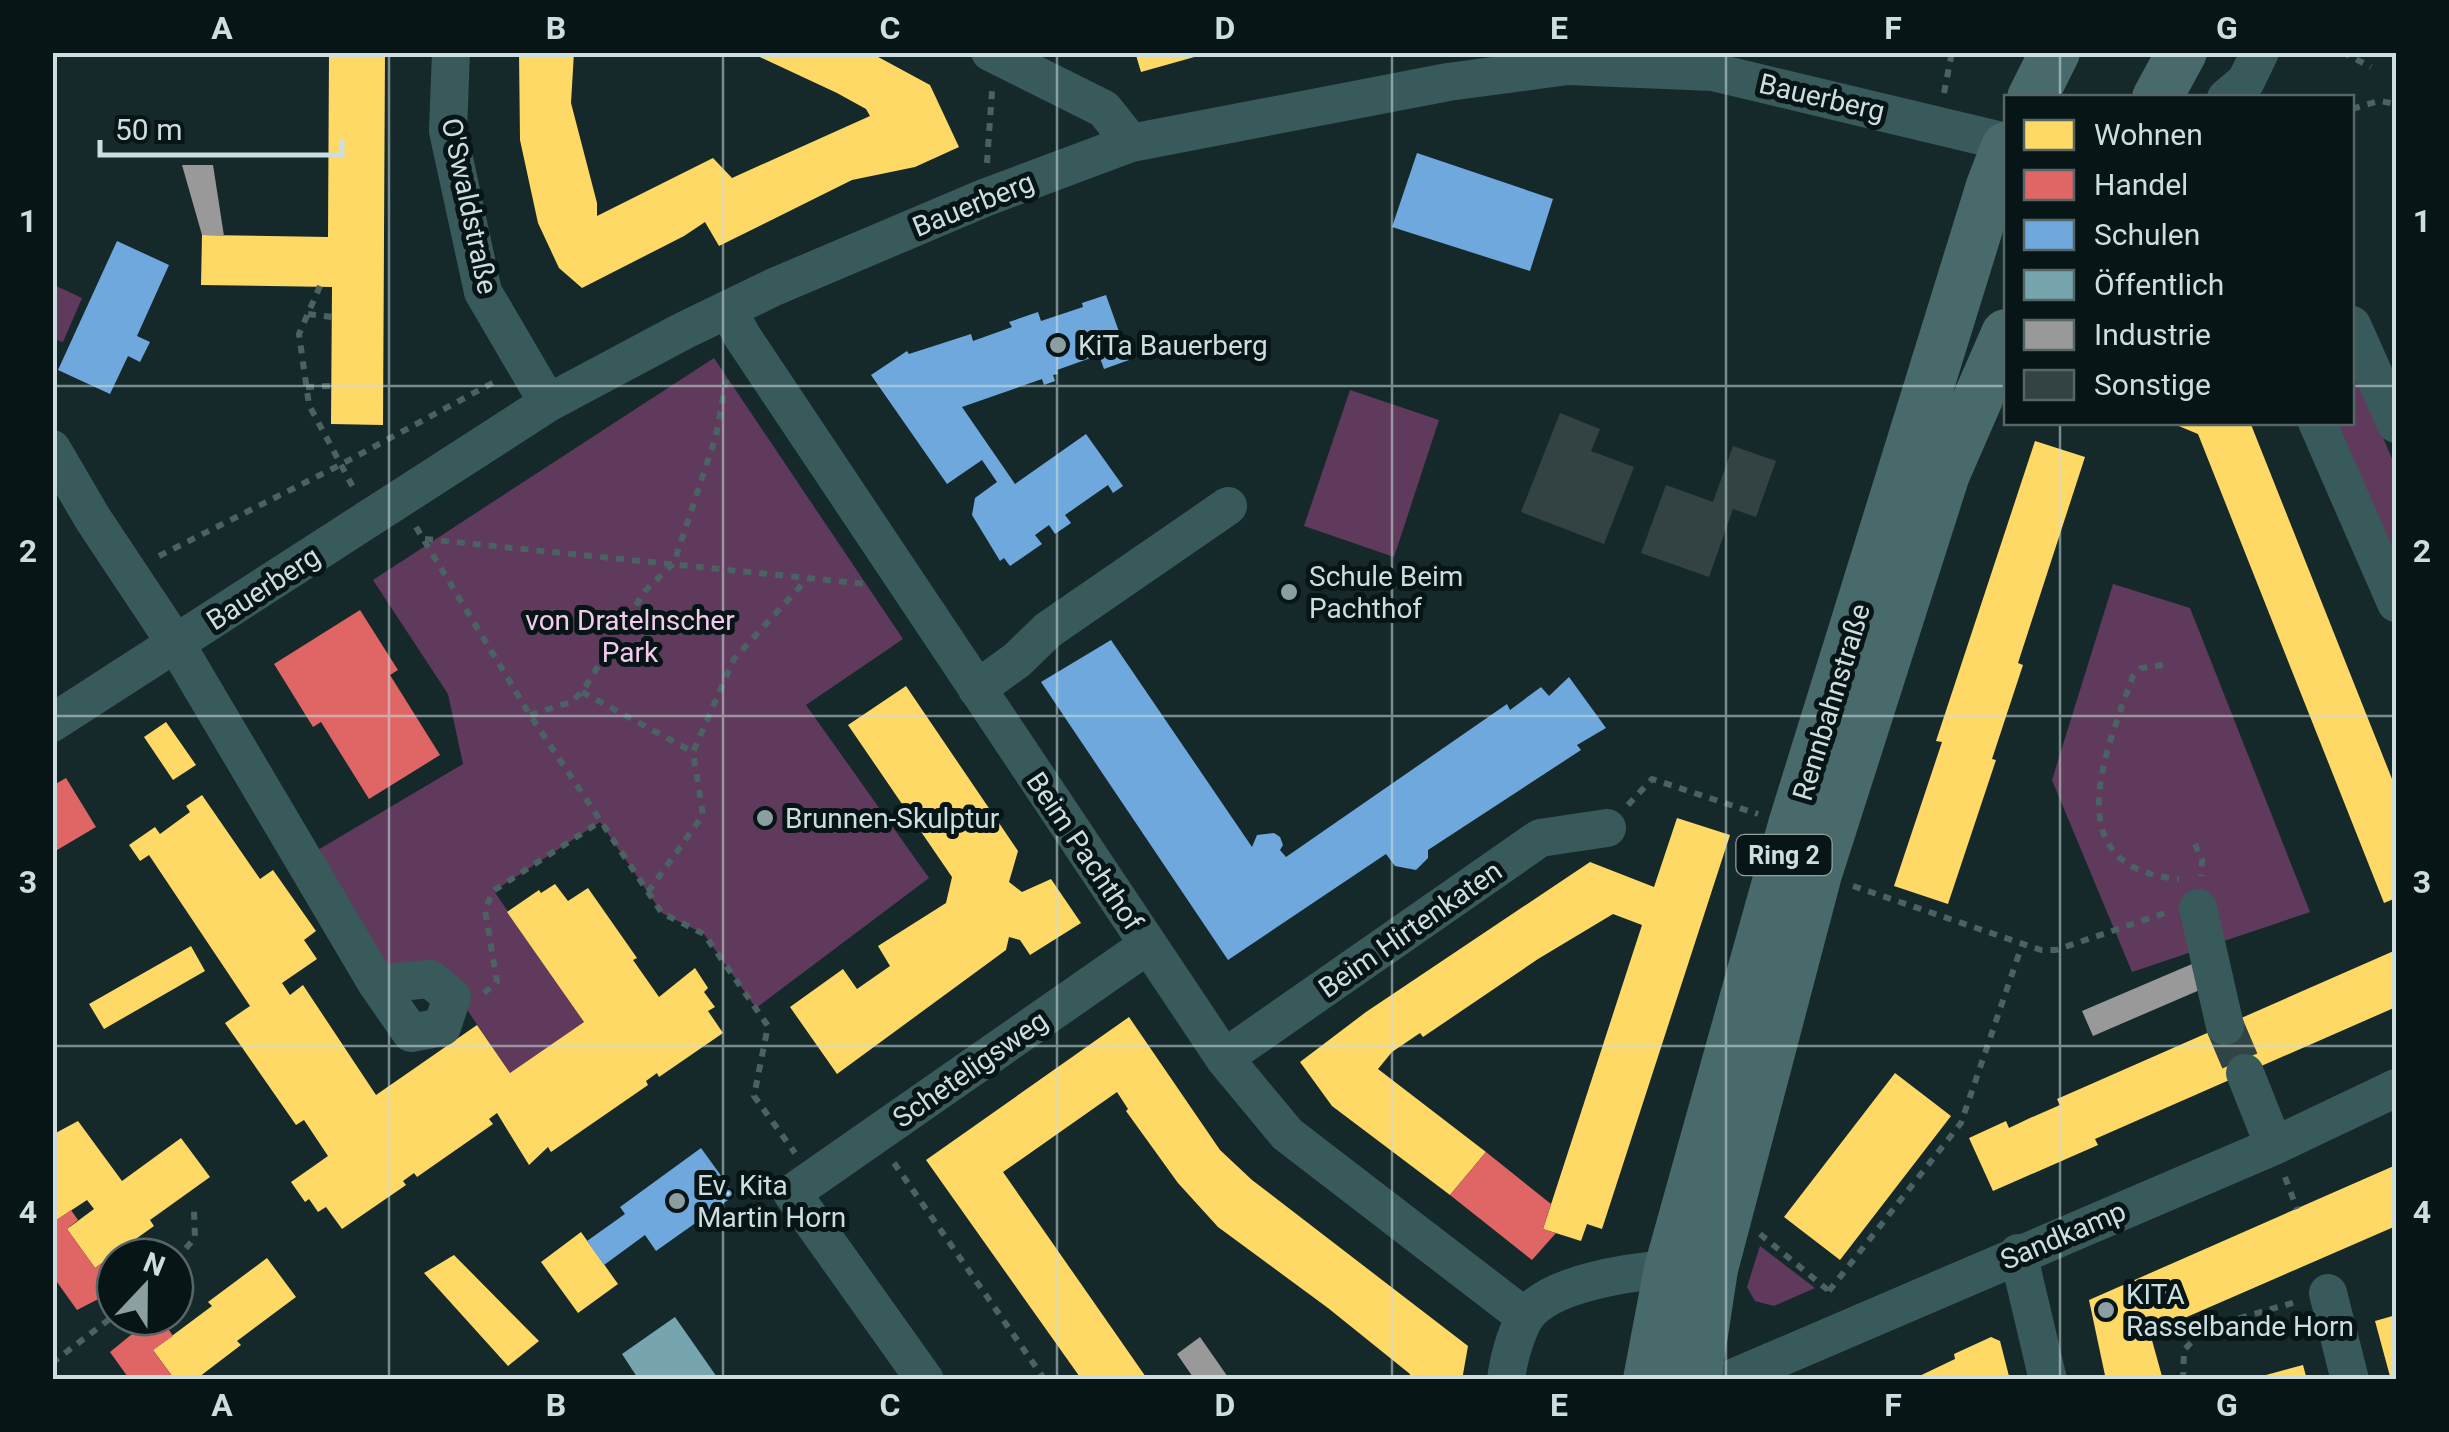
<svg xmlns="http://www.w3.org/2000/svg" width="2449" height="1432" font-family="Roboto,sans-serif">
	<rect width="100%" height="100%" fill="#16292a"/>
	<path fill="#5f3a5c" d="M52,284L82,298L63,342L53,339Z
		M714,358L903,639L806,705L929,878L756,1008L704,934L662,913L600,822L494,891L584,1022L510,1073L438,967L378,968L311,854L463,764L448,694L373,580Z
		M2352,365L2396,468V560L2335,423L2352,422Z
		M1350,390L1439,420L1394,557L1304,526Z
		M2113,584L2190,608L2310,912L2132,972L2052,780Z
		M1760,1246L1815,1288L1774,1306L1755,1301L1747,1287Z"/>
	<path fill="#ffd966" d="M329,52H385L383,425L331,424L332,287L201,285L202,235L328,237Z
		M519,52H574L571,103L597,203V216L713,158L732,178L870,116L866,109L837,93L749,52H869L930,85L959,147L915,167L852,180L719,246L705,222L684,236L582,288L559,268L538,223L520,140Z
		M1135,52H1205V54L1141,72Z
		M2169,422H2250L2396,789V898L2384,903L2198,434Z
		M2035,441L2085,457L2018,663L2023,665L1992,759L1996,760L1948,904L1894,886L1942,742L1936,741Z
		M906,686L1018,851L1009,882L1022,892L1051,879L1081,923L1030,955L1020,940L1009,937L1006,950L837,1074L790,1007L843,969L857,989L890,966L878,946L946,903L952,877L848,725Z
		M166,722L196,765L173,780L144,737Z
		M202,795L260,879L273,870L316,931L304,940L317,959L282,983L290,995L303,985L376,1095L477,1025L510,1073L584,1022L507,912L539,890L541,893L555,884L568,901L588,888L637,958L633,960L659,997L695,968L708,988L704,992L715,1007L708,1011L723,1033L659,1077L657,1073L646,1081L648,1085L551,1152L548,1147L529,1165L497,1113L489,1119L493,1124L417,1177L414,1173L403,1181L406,1185L342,1229L326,1207L318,1212L309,1199L305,1202L291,1182L328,1156L304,1120L296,1125L225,1023L250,1006L149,855L140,861L129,845L155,827L160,834L190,812L186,806Z
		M1677,818L1730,835L1602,1229L1587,1224L1581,1241L1543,1229L1642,925L1613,914L1538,959L1423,1037L1420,1033L1392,1052L1378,1069L1486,1152L1450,1195L1332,1106L1300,1062L1366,1012L1590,862L1654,887Z
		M191,946L205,971L104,1029L89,1004Z
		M2396,950V1007L2095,1139L2098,1145L1993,1191L1969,1138L2006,1121L2009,1128L2030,1118L2060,1105L2057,1099Z
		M1129,1017L1220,1150L1252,1180L1468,1346L1462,1380H1410V1374L1328,1308L1218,1227L1178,1183L1126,1111L1128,1109L1117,1092L1003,1172L1148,1380H1082L926,1160Z
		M1895,1073L1951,1116L1840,1260L1784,1217Z
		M78,1121L122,1181L181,1138L210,1177L150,1220L154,1226L95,1268L67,1229L94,1209L87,1200L52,1223V1135Z
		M2396,1165V1226L2150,1333L2163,1380H2106L2089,1300Z
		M581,1232L618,1284L578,1313L541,1262Z
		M454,1255L539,1341L508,1366L424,1273Z
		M267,1258L296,1297L237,1341L241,1345L195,1380H175L153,1350L212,1306L208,1302Z
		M2396,1315V1380H2391L2375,1321Z
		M1991,1337L2000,1341L2010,1380H1911L1955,1359L1954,1354Z
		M2303,1365L2307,1380H2255V1378Z"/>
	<path fill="#e06666" d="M360,610L398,670L390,675L440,755L369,799L321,722L313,727L274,664Z
		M66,778L96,827L52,853V786Z
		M1486,1152L1551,1204L1543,1229L1556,1233L1532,1260L1450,1195Z
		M71,1210L78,1220L67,1229L95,1268L115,1254L112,1292L77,1310L52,1275V1223Z
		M153,1317H160L173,1336L153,1350L175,1380H130L110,1352Z"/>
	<path fill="#6fa8dc" d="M1417,153L1553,199L1530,271L1392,227Z
		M117,241L169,265L137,336L150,342L140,362L128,356L110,394L58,370Z
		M1106,295L1129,360L1104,369L1099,355L1057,370L1058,374L1053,375L1055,381L1044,385L1042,379L962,407L1015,484L1086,434L1123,486L1113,493L1108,485L1065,515L1071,523L1055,534L1049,525L1035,535L1042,544L1010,566L1004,558L1000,561L972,515L975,498L997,482L982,460L947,484L871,375L907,351L909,354L971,334L973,341L1012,327L1009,322L1038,312L1041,321L1083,307L1082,303Z
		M1111,640L1252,847L1257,835L1274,833L1280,837L1283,845L1280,850L1286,857L1507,704L1510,710L1541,687L1549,696L1569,677L1606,728L1577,745L1581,750L1428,850V858L1416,870L1395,866L1386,854L1228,960L1041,682Z
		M701,1148L735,1195L656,1251L645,1235L604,1265L587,1241L625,1214L620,1207Z"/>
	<path fill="#76a5af" d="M675,1317L719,1380H639L622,1354Z"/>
	<path fill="#999" d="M182,165H213L224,236L202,235Z
		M2192,964L2202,989L2093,1036L2082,1011Z
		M1200,1337L1230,1380H1195L1177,1354Z"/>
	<path fill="#334344" d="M1560,413L1600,429L1591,451L1634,467L1604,544L1521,512Z
		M1733,446L1776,461L1756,517L1733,509L1709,577L1641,553L1666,485L1713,502Z"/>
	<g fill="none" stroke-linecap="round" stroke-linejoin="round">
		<path stroke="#314445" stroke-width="38" stroke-dasharray="38 19" stroke-linecap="butt" d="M2225,1026L2245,1073"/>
		<path stroke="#4a6263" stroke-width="6" stroke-dasharray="8 8" stroke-linecap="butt" d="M2342,52L2371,67
			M1944,93L1952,52
			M2352,109L2379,101L2396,104
			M987,163L992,91
			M320,286L299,334L309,405L354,489
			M308,314L332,317
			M306,387L331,386
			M416,527L530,715L662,913L704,934L768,1026L754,1096L795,1153
			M425,539L866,584
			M159,556L340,465L498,380
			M2163,665L2141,668L2133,676C2107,749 2053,868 2179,879
			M582,692L693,752
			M530,715L571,702L582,692L645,591L674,563L716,436L727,375
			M1628,805L1652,779L1758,814
			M2195,844L2202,860L2201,876
			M1853,886L2041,950H2056L2168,912
			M648,892L703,815L693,752L734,659L807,579
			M484,993L497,982L485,910L493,891L601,821
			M894,1163L1045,1380
			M2285,1177L2297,1209
			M1760,1234L1829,1291L1828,1294
			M175,1260L195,1238L194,1210
			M1829,1291L1961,1123L2022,945
			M52,1363L115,1315
			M2183,1380L2184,1350L2205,1328L2296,1302"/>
		<path stroke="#395a5b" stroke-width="38" d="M451,52L448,131L483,292L548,403
			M990,52L1104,109L1131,143
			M2226,98L2246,81L2260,52
			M728,310L742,336L1224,1058L1287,1134L1525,1317
			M2352,325L2396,424
			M2317,422L2396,603
			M52,449L93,519L176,644L377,984L411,1033L442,1027L452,997L430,979L377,984
			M977,689L1017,660L1048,630L1228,506
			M52,723L548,403L683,331L774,287L984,198L1131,143L1448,82L1568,66L1713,72L2006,142
			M2198,908L2225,1026
			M1224,1058L1540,838L1607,828
			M2245,1073L2274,1146
			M2018,1253L2048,1380
			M2328,1293L2350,1380
			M925,1380L792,1193L1148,945
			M1506,1380C1508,1361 1515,1336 1524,1319C1546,1283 1630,1272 1669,1269
			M1728,1380L2274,1146L2396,1088"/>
		<path stroke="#486a6b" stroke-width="50" d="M2032,98L2055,52
			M2157,98L2182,52
			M1648,1380L1669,1269L1793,825L1991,186L2006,147
			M1696,1380L1713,1269L1817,874L1945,474L2006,334"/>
	</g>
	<path fill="none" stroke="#ccdedf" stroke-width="2.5" stroke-opacity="0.55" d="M389,52V1380M723,52V1380M1057,52V1380M1392,52V1380M1726,52V1380M2060,52V98M52,386H2006M2352,386H2396M2060,422V1380M52,716H2396M52,1046H2396"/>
	<g fill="#8c9fa0" stroke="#081516" stroke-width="4">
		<circle cx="1058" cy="345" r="10"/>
		<circle cx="1289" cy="592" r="10"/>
		<circle cx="765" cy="818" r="10"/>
		<circle cx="677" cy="1201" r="10"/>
		<circle cx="2106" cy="1310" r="10"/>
	</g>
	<g text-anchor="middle" stroke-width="10" stroke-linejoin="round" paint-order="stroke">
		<rect fill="#081516" stroke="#91a2a3" stroke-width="2.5" x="1736.5" y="835" width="95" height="40" rx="8"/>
		<g font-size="25" font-weight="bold" fill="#ccdedf">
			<text x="1784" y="864">Ring 2</text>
		</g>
		<g font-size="28" fill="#ccdedf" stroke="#081516">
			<text transform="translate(1822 97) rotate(13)" y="10">Bauerberg</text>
			<text transform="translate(973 204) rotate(-22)" y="10">Bauerberg</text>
			<text transform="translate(470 206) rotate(78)" y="10">O'Swaldstraße</text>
			<text transform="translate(263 588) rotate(-33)" y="10">Bauerberg</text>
			<text transform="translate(1831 702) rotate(-73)" y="10">Rennbahnstraße</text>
			<text transform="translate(1085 851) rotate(56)" y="10">Beim Pachthof</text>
			<text transform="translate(1410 929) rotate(-35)" y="10">Beim Hirtenkaten</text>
			<text transform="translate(970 1069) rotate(-35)" y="10">Scheteligsweg</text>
			<text transform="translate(2063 1235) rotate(-23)" y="10">Sandkamp</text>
		</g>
		<g font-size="28" fill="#ccdedf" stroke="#081516" text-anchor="start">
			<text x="1078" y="355">KiTa Bauerberg</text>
			<text x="1309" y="586">Schule Beim<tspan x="1309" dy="32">Pachthof</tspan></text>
			<text x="785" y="828">Brunnen-Skulptur</text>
			<text x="697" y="1195">Ev. Kita<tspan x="697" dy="32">Martin Horn</tspan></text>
			<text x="2126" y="1304">KITA<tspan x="2126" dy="32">Rasselbande Horn</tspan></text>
		</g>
		<g font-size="28" fill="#f4cbed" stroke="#081516">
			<text x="630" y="630">von Dratelnscher<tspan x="630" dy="32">Park</tspan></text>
		</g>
	</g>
	<rect width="2449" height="1432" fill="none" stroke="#081516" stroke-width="110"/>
	<rect x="2004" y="95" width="350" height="330" fill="#081516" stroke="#566566" stroke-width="2.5"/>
	<rect x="2024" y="120" width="50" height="30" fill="#ffd966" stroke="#566566" stroke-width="2.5"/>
	<text x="2094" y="145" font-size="30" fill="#ccdedf">Wohnen</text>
	<rect x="2024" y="170" width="50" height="30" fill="#e06666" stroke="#566566" stroke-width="2.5"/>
	<text x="2094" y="195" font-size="30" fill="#ccdedf">Handel</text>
	<rect x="2024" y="220" width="50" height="30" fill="#6fa8dc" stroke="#566566" stroke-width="2.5"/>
	<text x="2094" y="245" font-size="30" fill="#ccdedf">Schulen</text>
	<rect x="2024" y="270" width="50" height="30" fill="#76a5af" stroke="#566566" stroke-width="2.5"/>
	<text x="2094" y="295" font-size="30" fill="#ccdedf">Öffentlich</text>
	<rect x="2024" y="320" width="50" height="30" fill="#999999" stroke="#566566" stroke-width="2.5"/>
	<text x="2094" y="345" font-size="30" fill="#ccdedf">Industrie</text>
	<rect x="2024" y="370" width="50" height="30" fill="#334344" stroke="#566566" stroke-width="2.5"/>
	<text x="2094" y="395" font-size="30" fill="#ccdedf">Sonstige</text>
	<g transform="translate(145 1287) rotate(22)"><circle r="48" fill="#081516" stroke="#566566" stroke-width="2.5"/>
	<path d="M0-8L18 38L0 25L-18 38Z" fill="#8c9fa0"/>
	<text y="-15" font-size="28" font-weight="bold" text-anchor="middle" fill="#ccdedf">N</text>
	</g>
	<path d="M100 140v15h242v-15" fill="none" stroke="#ccdedf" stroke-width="5"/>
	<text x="115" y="140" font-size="30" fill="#ccdedf" stroke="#081516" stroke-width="8" paint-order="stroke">50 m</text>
	<rect x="55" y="55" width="2339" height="1322" fill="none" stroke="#ccdedf" stroke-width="4"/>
	<g font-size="32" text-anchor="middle" font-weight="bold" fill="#ccdedf">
		<text x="222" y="39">A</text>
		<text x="556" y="39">B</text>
		<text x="890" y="39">C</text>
		<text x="1225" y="39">D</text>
		<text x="1559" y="39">E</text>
		<text x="1893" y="39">F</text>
		<text x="2227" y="39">G</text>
		<text x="28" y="232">1</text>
		<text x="2422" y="232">1</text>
		<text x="28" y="562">2</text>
		<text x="2422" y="562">2</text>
		<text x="28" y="893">3</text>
		<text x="2422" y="893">3</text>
		<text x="28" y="1223">4</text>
		<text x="2422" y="1223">4</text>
		<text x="222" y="1416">A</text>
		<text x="556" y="1416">B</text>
		<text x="890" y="1416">C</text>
		<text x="1225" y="1416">D</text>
		<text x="1559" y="1416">E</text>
		<text x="1893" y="1416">F</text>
		<text x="2227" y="1416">G</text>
	</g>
</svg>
